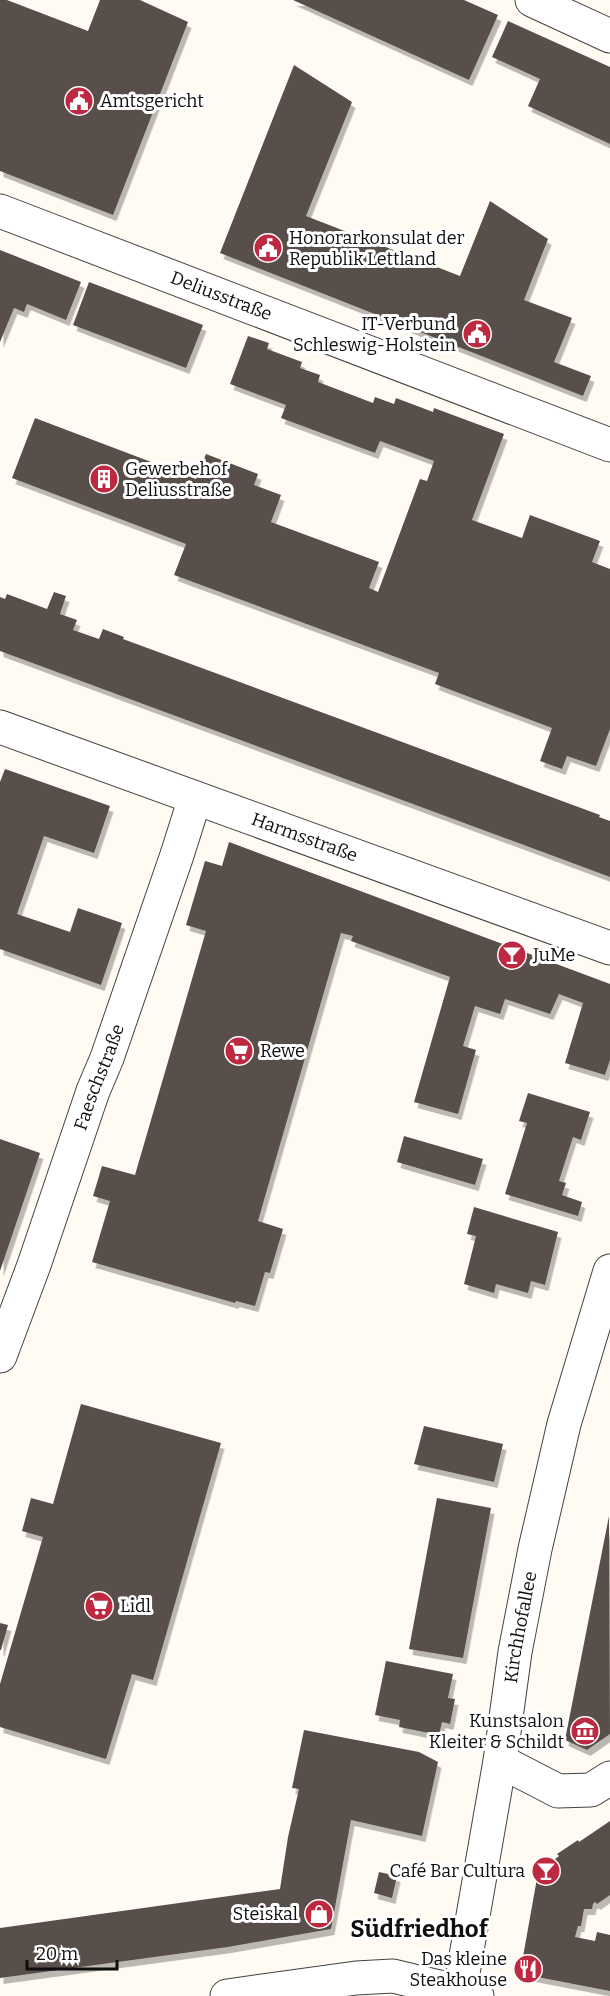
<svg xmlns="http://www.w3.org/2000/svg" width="610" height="1996" font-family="Bitter,serif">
	<defs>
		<filter id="shadow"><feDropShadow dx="3.5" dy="6" stdDeviation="0" flood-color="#0004"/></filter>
	</defs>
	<rect width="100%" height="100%" fill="#fffbf2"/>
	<path fill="#584f4c" filter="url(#shadow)" d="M0,0H7L88,31L100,0H140L188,22L113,215L0,171Z
		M293,0H464L498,15L469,80Z
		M508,21L610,67V144L528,106L540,79L492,57Z
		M294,65L352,102L306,216L460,276L490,201L548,239L524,300L572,318L554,362L591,376L583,396L220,253Z
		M0,250L81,282L66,320L27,304L24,312L14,308L0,342Z
		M89,282L203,325L186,368L73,325Z
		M248,336L269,343L267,349L302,362L300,368L320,375L318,382L373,403L375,397L394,404L396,398L433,412L434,408L504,434L472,520L522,538L530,515L600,541L592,562L610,569V729L596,766L567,756L562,769L540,761L552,728L435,684L439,673L174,575L186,544L12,478L35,418L196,479L206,454L258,474L254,485L281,495L271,522L379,562L369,588L378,592L420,479L427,481L434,461L380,441L375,453L281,418L286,405L230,384Z
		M54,592L66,596L60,614L77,620L73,630L99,639L103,629L124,637L123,639L600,815L599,817L610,821V877L0,651V597L5,599L7,594L47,609Z
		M5,769L110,806L94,853L44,836L17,914L70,932L78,908L122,923L101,985L0,949V782Z
		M229,842L610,984V1060L605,1075L565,1063L583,1003L559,994L550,1014L505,999L500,1014L475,1006L463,1046L476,1050L458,1114L414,1102L450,977L351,941L353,936L341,933L258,1221L283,1229L270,1273L265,1272L255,1306L236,1301L235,1303L92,1262L110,1201L93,1196L102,1166L135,1175L206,931L186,925L205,861L222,866Z
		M528,1093L590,1112L581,1140L573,1137L559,1181L566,1183L562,1195L582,1202L578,1216L505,1194L527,1123L519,1121Z
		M404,1136L483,1159L475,1185L397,1162Z
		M0,1139L40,1153L0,1271Z
		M474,1207L558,1232L545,1285L531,1281L528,1293L496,1284L494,1293L464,1284L476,1236L467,1234Z
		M81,1404L221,1443L153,1680L132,1674L106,1759L0,1727V1684L43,1537L22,1531L31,1498L53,1504Z
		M424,1426L503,1444L494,1482L414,1464Z
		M437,1498L491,1508L463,1658L409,1649Z
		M609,1516L610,1734L587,1750L565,1740Z
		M0,1623L8,1625L1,1650H0Z
		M386,1661L453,1674L448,1698L455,1699L450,1724L442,1722L439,1735L399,1727L400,1720L375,1715Z
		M304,1730L419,1752L438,1762L422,1836L351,1820L331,1929L228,1947L0,1978V1928L280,1889L288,1837L299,1789L292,1788Z
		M610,1821V1895L597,1904L595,1902L593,1904L592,1909H584L581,1926H578L575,1937L595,1941L597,1932L610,1935V1991L527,1975L521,1968L539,1867L546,1861L551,1862L559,1856L557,1854L578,1840L579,1842Z
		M379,1872L397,1876L392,1898L374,1893Z"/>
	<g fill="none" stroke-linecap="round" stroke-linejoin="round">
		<g stroke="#424242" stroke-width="35">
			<g id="minor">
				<path d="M532,0L610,36"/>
				<path id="s1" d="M0,211L610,445"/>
				<path id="s2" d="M0,727L610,948"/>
				<path id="s3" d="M0,1356L34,1265L93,1091L107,1058L177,855L195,798"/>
				<path d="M500,1761L558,1791L591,1790L610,1778"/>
				<path d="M227,1996L356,1978L393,1976L477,1996"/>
			</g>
		</g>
		<g stroke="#424242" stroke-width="35">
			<g id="tertiary">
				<path id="s4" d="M459,1996L500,1761L515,1652L535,1549L564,1424L610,1271"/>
			</g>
		</g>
		<use href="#minor" stroke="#fff" stroke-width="33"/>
		<use href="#tertiary" stroke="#fff" stroke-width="33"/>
	</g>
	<defs>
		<g id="civic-disc" transform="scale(1.5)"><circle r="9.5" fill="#bd2941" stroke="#fff"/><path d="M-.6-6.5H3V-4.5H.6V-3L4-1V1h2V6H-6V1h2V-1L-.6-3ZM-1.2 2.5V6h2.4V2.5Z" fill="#fff"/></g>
		<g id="building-disc" transform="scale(1.5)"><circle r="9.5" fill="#bd2941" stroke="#fff"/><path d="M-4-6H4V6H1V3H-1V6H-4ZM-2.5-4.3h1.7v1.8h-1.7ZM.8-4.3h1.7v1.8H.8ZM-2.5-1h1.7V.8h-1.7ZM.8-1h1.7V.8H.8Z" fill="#fff"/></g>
		<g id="bar-disc" transform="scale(1.5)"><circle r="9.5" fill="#bd2941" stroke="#fff"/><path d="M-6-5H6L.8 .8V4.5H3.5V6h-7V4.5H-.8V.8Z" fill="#fff"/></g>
		<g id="supermarket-disc" transform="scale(1.5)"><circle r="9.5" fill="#bd2941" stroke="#fff"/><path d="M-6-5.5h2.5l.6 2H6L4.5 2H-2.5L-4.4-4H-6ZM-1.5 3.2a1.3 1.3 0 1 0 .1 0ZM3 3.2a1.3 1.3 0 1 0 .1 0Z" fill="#fff"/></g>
		<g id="museum-disc" transform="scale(1.5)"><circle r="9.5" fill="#bd2941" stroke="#fff"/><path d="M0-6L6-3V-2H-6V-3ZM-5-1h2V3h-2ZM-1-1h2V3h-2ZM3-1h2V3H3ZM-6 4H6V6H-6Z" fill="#fff"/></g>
		<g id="shop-disc" transform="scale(1.5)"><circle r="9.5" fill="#bd2941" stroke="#fff"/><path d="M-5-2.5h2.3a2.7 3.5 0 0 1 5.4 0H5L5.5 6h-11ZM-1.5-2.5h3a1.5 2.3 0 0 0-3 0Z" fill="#fff"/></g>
		<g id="restaurant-disc" transform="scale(1.5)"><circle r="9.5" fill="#bd2941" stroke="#fff"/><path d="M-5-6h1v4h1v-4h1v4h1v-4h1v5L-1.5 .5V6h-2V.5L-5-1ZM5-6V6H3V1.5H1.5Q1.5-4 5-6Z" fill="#fff"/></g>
	</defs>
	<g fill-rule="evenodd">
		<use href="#civic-disc" x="79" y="101"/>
		<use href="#civic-disc" x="268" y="248"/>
		<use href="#civic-disc" x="477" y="334"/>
		<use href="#building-disc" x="104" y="479"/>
		<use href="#bar-disc" x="512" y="955"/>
		<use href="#supermarket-disc" x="239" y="1051"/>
		<use href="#supermarket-disc" x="99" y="1606"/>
		<use href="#museum-disc" x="585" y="1731"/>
		<use href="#bar-disc" x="546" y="1871"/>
		<use href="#shop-disc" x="319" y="1914"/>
		<use href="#restaurant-disc" x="528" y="1969"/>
	</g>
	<g text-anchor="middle" stroke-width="6" stroke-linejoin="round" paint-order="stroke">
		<g font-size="18" fill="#0f0f0f" stroke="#fff" text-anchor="start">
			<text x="100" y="107">Amtsgericht</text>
			<text x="289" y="244">Honorarkonsulat der<tspan x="289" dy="21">Republik Lettland</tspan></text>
			<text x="456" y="330" text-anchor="end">IT-Verbund<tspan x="456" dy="21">Schleswig-Holstein</tspan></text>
			<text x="125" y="475">Gewerbehof<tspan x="125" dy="21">Deliusstraße</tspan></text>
			<text x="533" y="961">JuMe</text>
			<text x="260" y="1057">Rewe</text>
			<text x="120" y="1612">Lidl</text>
			<text x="564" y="1727" text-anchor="end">Kunstsalon<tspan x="564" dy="21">Kleiter &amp; Schildt</tspan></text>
			<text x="525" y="1877" text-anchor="end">Café Bar Cultura</text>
			<text x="298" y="1920" text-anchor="end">Steiskal</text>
			<text x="507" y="1965" text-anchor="end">Das kleine<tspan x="507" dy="21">Steakhouse</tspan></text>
		</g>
		<g font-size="18" fill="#0f0f0f" stroke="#fff">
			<text dy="6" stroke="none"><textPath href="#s1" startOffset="237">Deliusstraße</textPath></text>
			<text dy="6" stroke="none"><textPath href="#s2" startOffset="324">Harmsstraße</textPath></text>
			<text dy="6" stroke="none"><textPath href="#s3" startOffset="296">Faeschstraße</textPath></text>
			<text dy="6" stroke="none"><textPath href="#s4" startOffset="374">Kirchhofallee</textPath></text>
		</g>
		<g font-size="24" font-weight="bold" fill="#0f0f0f" stroke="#fff">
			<text x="419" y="1937">Südfriedhof</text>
		</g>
	</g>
	<path d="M27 1960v9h90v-9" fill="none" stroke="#0f0f0f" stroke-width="3"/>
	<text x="36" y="1960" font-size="18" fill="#0f0f0f" stroke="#ffffff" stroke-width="4.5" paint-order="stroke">20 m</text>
</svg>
